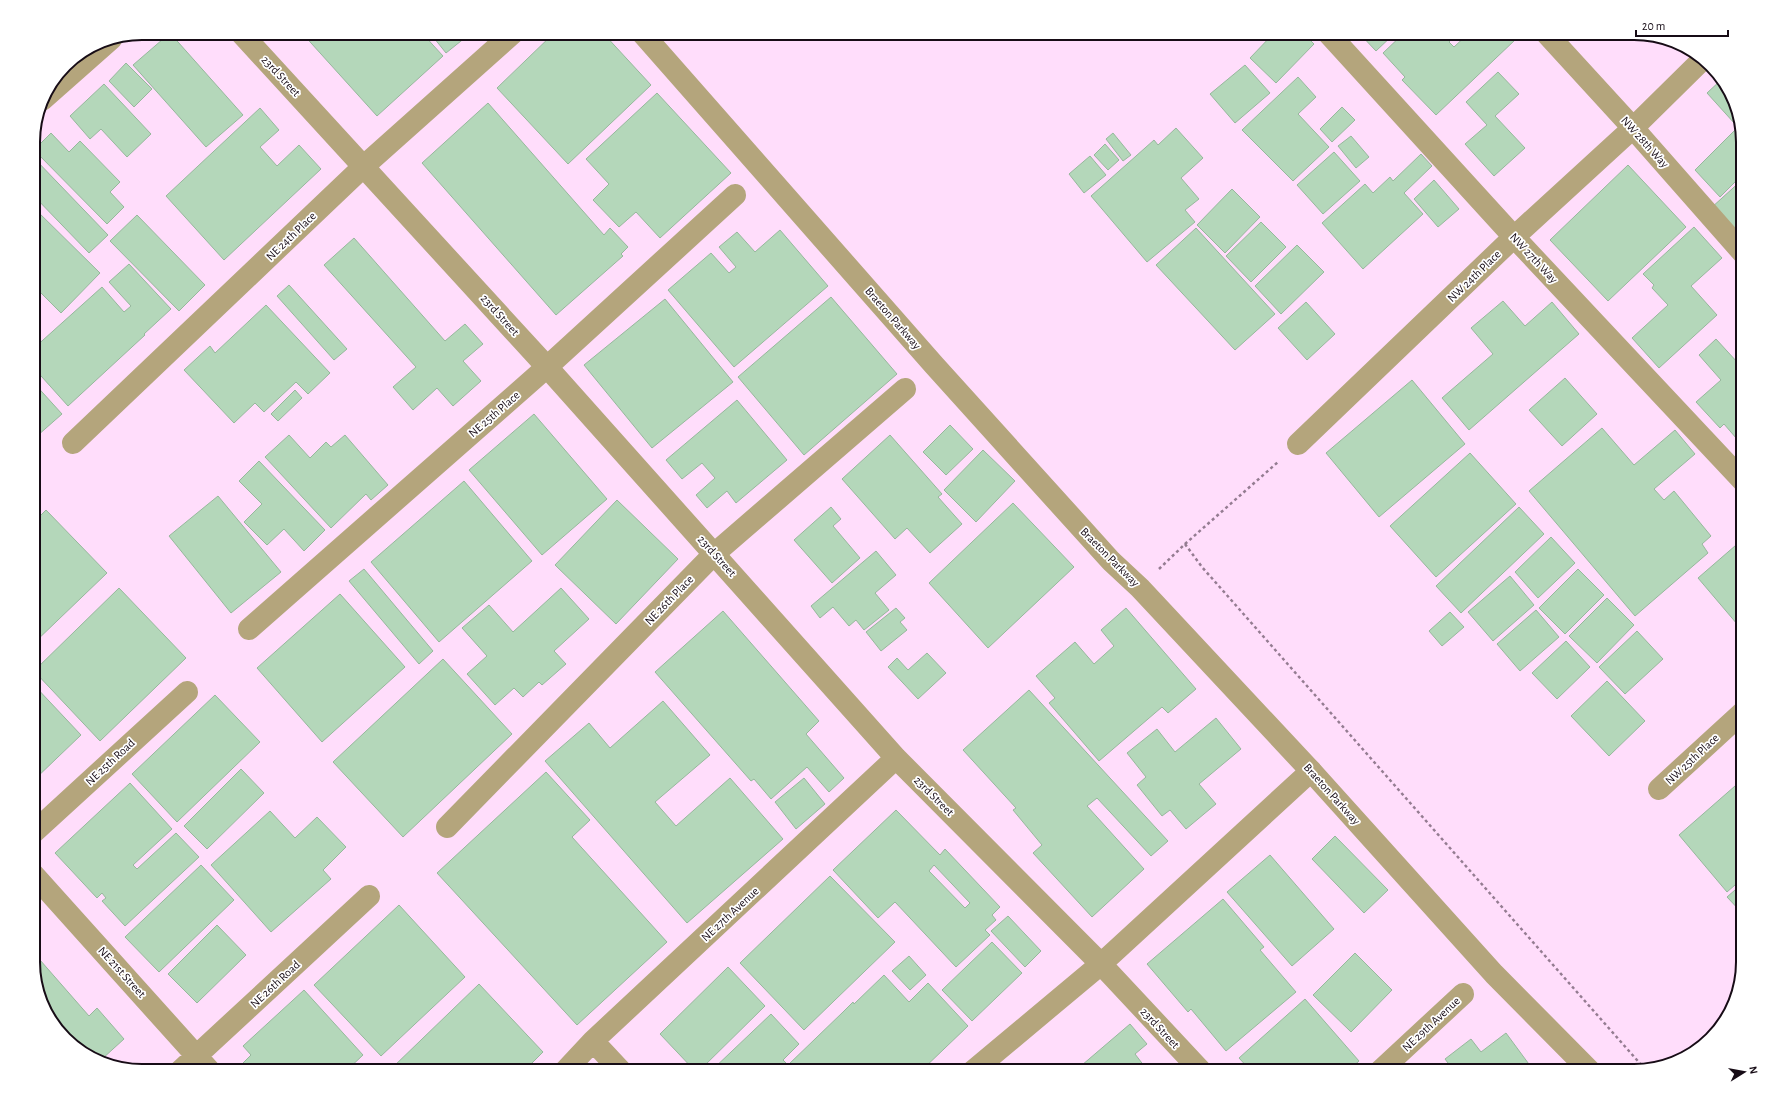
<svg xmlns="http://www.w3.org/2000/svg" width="1776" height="1104" font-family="'Alegreya Sans',sans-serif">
	<rect width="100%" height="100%" fill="#ffddfb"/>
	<path fill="#b4d7ba" stroke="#96b89c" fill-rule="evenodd" d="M170,33L243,115L206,147L133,65Z
		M302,33H422L443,56L377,116Z
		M430,33H471L446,53Z
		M554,33H603L651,85L568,164L497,88Z
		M1274,33H1303L1314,44L1276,83L1250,58Z
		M1359,33H1395L1376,51Z
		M1404,33H1458L1449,42L1454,47L1469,33H1508L1515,40L1436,115L1402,80L1405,77L1383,53Z
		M126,63L152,89L134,107L109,81Z
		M1245,65L1270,93L1235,123L1210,94Z
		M1498,72L1519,94L1495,116L1525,148L1494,176L1465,144L1487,125L1466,102Z
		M1298,77L1316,97L1298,114L1329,147L1293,181L1242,130Z
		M1721,80L1728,88L1737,121L1735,124L1707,93Z
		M104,84L151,134L127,157L101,129L90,139L70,116Z
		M657,93L731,173L660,238L636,212L619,227L593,200L609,184L586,159Z
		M488,103L604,235L610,228L628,247L621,254L623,256L556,315L422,163Z
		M1342,107L1355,120L1332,142L1320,129Z
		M260,108L279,130L260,147L277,166L299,145L321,169L224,260L166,196Z
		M1176,128L1203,158L1181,178L1199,199L1185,210L1195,222L1147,262L1091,196L1154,140L1158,145Z
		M1736,129L1741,134L1743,142V174L1720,197L1695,170Z
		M51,133L69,152L80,141L120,182L110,192L124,207L107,224L34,150Z
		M1113,133L1131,155L1123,161L1106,139Z
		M1351,136L1369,157L1356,168L1338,146Z
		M1105,144L1119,160L1108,170L1094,155Z
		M1334,152L1360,181L1323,214L1297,185Z
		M1421,154L1432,166L1404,193L1423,214L1363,269L1322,223L1365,184L1373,193L1390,177L1393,181Z
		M1090,156L1106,175L1084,193L1069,174Z
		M33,157L108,235L89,253L33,195Z
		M1628,165L1686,227L1608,301L1550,240Z
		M1743,179V244L1711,208Z
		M1434,180L1459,209L1438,227L1414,199Z
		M1232,189L1260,217L1225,253L1197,225Z
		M33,207L100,273L61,313L33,285Z
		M137,215L205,285L179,311L110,241Z
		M1261,222L1286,247L1251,282L1226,256Z
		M1694,227L1722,258L1691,286L1717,315L1659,368L1632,338L1668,305L1652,288L1654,285L1643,274Z
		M1196,228L1275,314L1235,350L1156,265Z
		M780,230L828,286L734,367L668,290L711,253L729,273L736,267L719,247L737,232L755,252Z
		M354,238L445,341L465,324L483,344L463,361L481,381L453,406L437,388L413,410L393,387L416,367L324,265Z
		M1297,245L1324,272L1281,314L1255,286Z
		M129,264L171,309L144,334L145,335L68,406L33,367V349L102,287L124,312L131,306L109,282Z
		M289,285L347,349L334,360L277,296Z
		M831,297L897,374L804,455L738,377Z
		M665,299L733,382L652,448L584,365Z
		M1503,301L1525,326L1552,302L1579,334L1469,430L1442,398L1493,354L1471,328Z
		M1306,302L1335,334L1307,360L1278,328Z
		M266,305L330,373L308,394L296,382L264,412L255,403L234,423L184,370L210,346L215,353Z
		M1716,339L1738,363L1743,359V446L1724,424L1720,428L1696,402L1721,380L1699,355Z
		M1565,378L1597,414L1562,446L1529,410Z
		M1412,380L1465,444L1379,517L1326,453Z
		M33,382L62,414L37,436L33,432Z
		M295,390L302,398L278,421L271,414Z
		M737,400L787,460L736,503L727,491L707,508L696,495L715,478L702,463L682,479L666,460Z
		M534,414L607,499L542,555L469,470Z
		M950,425L973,449L946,475L923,452Z
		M1602,428L1634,465L1675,430L1695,454L1654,489L1664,500L1674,491L1711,536L1702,544L1708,553L1635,616L1529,491Z
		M289,435L310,458L326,442L331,447L345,435L388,485L371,500L366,494L331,528L265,457Z
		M890,435L942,494L938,497L962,524L930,553L907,528L895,539L842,479Z
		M983,450L1015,481L976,522L944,490Z
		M1470,453L1516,504L1436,577L1390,526Z
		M259,461L325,530L304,551L284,529L267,545L244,522L262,504L239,481Z
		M464,481L532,561L439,642L371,562Z
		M218,496L281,572L231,613L169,536Z
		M617,500L678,559L616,624L555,565Z
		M1013,503L1074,567L988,648L929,583Z
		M831,507L841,519L833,526L860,558L832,583L794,540Z
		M1519,507L1544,534L1461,613L1436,586Z
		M46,510L107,573L33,644V523Z
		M1551,537L1575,563L1538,598L1515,572Z
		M1743,539V631L1698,578Z
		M876,551L896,575L875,593L889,610L864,630L856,620L849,626L833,607L820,618L811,606Z
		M364,569L433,651L419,664L349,581Z
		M1578,569L1604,595L1565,634L1539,608Z
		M1510,576L1534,605L1493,641L1468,612Z
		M119,588L186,658L100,741L34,671Z
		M561,588L589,619L554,651L566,664L542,685L539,682L523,697L514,688L495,705L467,674L487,656L462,628L489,605L513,632Z
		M340,594L405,667L322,742L257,668Z
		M1607,598L1634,625L1597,663L1569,636Z
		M896,608L905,618L900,622L907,630L881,651L866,632Z
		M1126,608L1196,689L1168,713L1162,707L1099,761L1049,703L1055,698L1036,676L1075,642L1094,664L1114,646L1101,630Z
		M1536,610L1559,637L1520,671L1497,644Z
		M723,611L819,721L806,734L844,778L829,792L807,767L771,799L754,779L751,781L655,672Z
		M1450,612L1464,627L1442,646L1429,631Z
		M1637,631L1663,659L1625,694L1599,667Z
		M1566,641L1590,667L1557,699L1532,673Z
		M927,653L946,673L918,699L888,667L897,658L908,670Z
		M443,659L512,734L403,837L333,762Z
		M1607,681L1645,721L1609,756L1571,716Z
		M33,684L81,735L33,781Z
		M1029,690L1168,841L1151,856L1097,798L1087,806L1144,869L1092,917L1033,853L1042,845L1013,810L1016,808L963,750Z
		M215,695L260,742L177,822L132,774Z
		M663,701L710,755L655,802L676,826L730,778L783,839L687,923L545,761L589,723L610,748Z
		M1216,718L1241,749L1199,784L1216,804L1186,829L1170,810L1162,816L1137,785L1146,777L1127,753L1157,729L1175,752Z
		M241,769L264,793L207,849L184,826Z
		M546,772L590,820L572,837L667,942L577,1025L437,873Z
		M804,778L825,804L796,829L775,802Z
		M130,783L172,829L133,865L137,869L176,833L199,857L125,926L102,901L106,898L102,893L97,898L55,853Z
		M1735,786L1743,795V878L1727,892L1679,835Z
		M896,810L940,855L945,849L1000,907L992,915L996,920L985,930L990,935L956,967L895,902L878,918L833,870ZM934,865L970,903L965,908L929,871Z
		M270,811L295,838L317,817L346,847L323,870L331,879L271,932L211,865Z
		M1335,836L1388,890L1364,913L1312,859Z
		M1270,855L1334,929L1292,966L1227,892Z
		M201,865L234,900L159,972L125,937Z
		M830,876L895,942L804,1030L740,963Z
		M1743,883V914L1727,897Z
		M1223,899L1264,947L1260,950L1296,992L1226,1051L1191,1009L1188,1012L1147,964Z
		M399,905L465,977L381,1056L314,985Z
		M1008,916L1041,951L1025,967L991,931Z
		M217,925L246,955L197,1003L168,974Z
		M992,942L1022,973L972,1021L942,990Z
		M33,952L89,1016L97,1008L124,1039L102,1059L82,1053L48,1016L33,969Z
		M1355,953L1392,990L1351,1032L1313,995Z
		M909,956L926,975L910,990L892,971Z
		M728,967L765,1006L699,1071H695L660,1034Z
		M884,975L909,1002L928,983L968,1026L921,1071H794L788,1065L843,1012L853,1002L854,1004Z
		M479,984L543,1052L524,1071H396L392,1068Z
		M304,990L363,1055L346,1071H266L261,1066L256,1071H235L251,1055L243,1046Z
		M1305,999L1359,1061L1348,1071H1251L1239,1058Z
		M771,1014L799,1044L783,1060L788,1065L782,1070L783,1071H711Z
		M1130,1024L1147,1044L1135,1054L1148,1071H1075Z
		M1506,1033L1534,1071H1454L1445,1059L1471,1039L1481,1052Z"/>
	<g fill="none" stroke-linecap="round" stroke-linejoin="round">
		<path stroke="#947c91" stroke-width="2.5" stroke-dasharray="3 3" stroke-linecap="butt" d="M1185,544L1202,567L1644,1068
			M1159,569L1185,544L1278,462"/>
		<path stroke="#b4a57c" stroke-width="22" d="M241,33L547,367L896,758L1101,964L1201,1071
			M1328,33L1514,237L1743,481
			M1546,33L1633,128L1743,253
			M42,100L111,39
			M73,443L364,166L513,33
			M1298,444L1514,237L1633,128L1702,60
			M249,629L547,367L735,195
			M1659,789L1743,712
			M447,827L714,554L905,389
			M33,833L187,692
			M33,874L210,1071
			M593,1041L621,1071
			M180,1071L369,896
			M565,1071L593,1041L896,758
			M973,1071L1101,964L1311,771
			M1380,1071L1463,994"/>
		<path stroke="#b4a57c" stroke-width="22" d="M642,33L934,365L1111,561L1140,588L1311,771L1494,974L1590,1071"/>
	</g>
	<g text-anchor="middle" stroke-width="3.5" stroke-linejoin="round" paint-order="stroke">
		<g font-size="12" fill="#170c16" stroke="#fff">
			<text transform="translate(281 76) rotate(47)" y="4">23rd Street</text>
			<text transform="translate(1645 142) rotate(48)" y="4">NW 28th Way</text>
			<text transform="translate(291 236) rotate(-44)" y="4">NE 24th Place</text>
			<text transform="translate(1534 258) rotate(47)" y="4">NW 27th Way</text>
			<text transform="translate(1474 276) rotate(-44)" y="4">NW 24th Place</text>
			<text transform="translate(500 315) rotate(48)" y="4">23rd Street</text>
			<text transform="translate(893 318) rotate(49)" y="4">Braeton Parkway</text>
			<text transform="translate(494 414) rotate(-41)" y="4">NE 25th Place</text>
			<text transform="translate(717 556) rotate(48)" y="4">23rd Street</text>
			<text transform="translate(1110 557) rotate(45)" y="4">Braeton Parkway</text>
			<text transform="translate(669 600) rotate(-46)" y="4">NE 26th Place</text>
			<text transform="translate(1692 759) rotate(-43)" y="4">NW 25th Place</text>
			<text transform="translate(110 762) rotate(-43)" y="4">NE 25th Road</text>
			<text transform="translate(1332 794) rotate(48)" y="4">Braeton Parkway</text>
			<text transform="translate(934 796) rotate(45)" y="4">23rd Street</text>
			<text transform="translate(730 914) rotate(-43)" y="4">NE 27th Avenue</text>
			<text transform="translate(122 972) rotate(48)" y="4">NE 21st Street</text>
			<text transform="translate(275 984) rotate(-43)" y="4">NE 26th Road</text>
			<text transform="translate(1431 1024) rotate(-43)" y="4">NE 29th Avenue</text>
			<text transform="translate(1160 1028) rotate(47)" y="4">23rd Street</text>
		</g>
	</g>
	<path d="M0 0H1776V1104H0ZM142 40H1634A102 102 0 0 1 1736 142V962A102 102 0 0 1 1634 1064H142A102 102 0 0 1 40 962V142A102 102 0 0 1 142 40Z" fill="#fff" fill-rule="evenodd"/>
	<path fill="none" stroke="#170c16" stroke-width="2" d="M142 40H1634A102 102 0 0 1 1736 142V962A102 102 0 0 1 1634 1064H142A102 102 0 0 1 40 962V142A102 102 0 0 1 142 40Z"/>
	<g transform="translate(1744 1072) rotate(79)" stroke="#ffffff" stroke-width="3" paint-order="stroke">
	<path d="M0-3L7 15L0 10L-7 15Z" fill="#170c16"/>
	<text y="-6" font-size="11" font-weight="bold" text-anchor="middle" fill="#170c16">N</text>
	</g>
	<path d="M1636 30v6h92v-6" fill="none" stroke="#170c16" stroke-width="2"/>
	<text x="1642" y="30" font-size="12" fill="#170c16" stroke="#ffffff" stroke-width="3" paint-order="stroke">20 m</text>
</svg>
